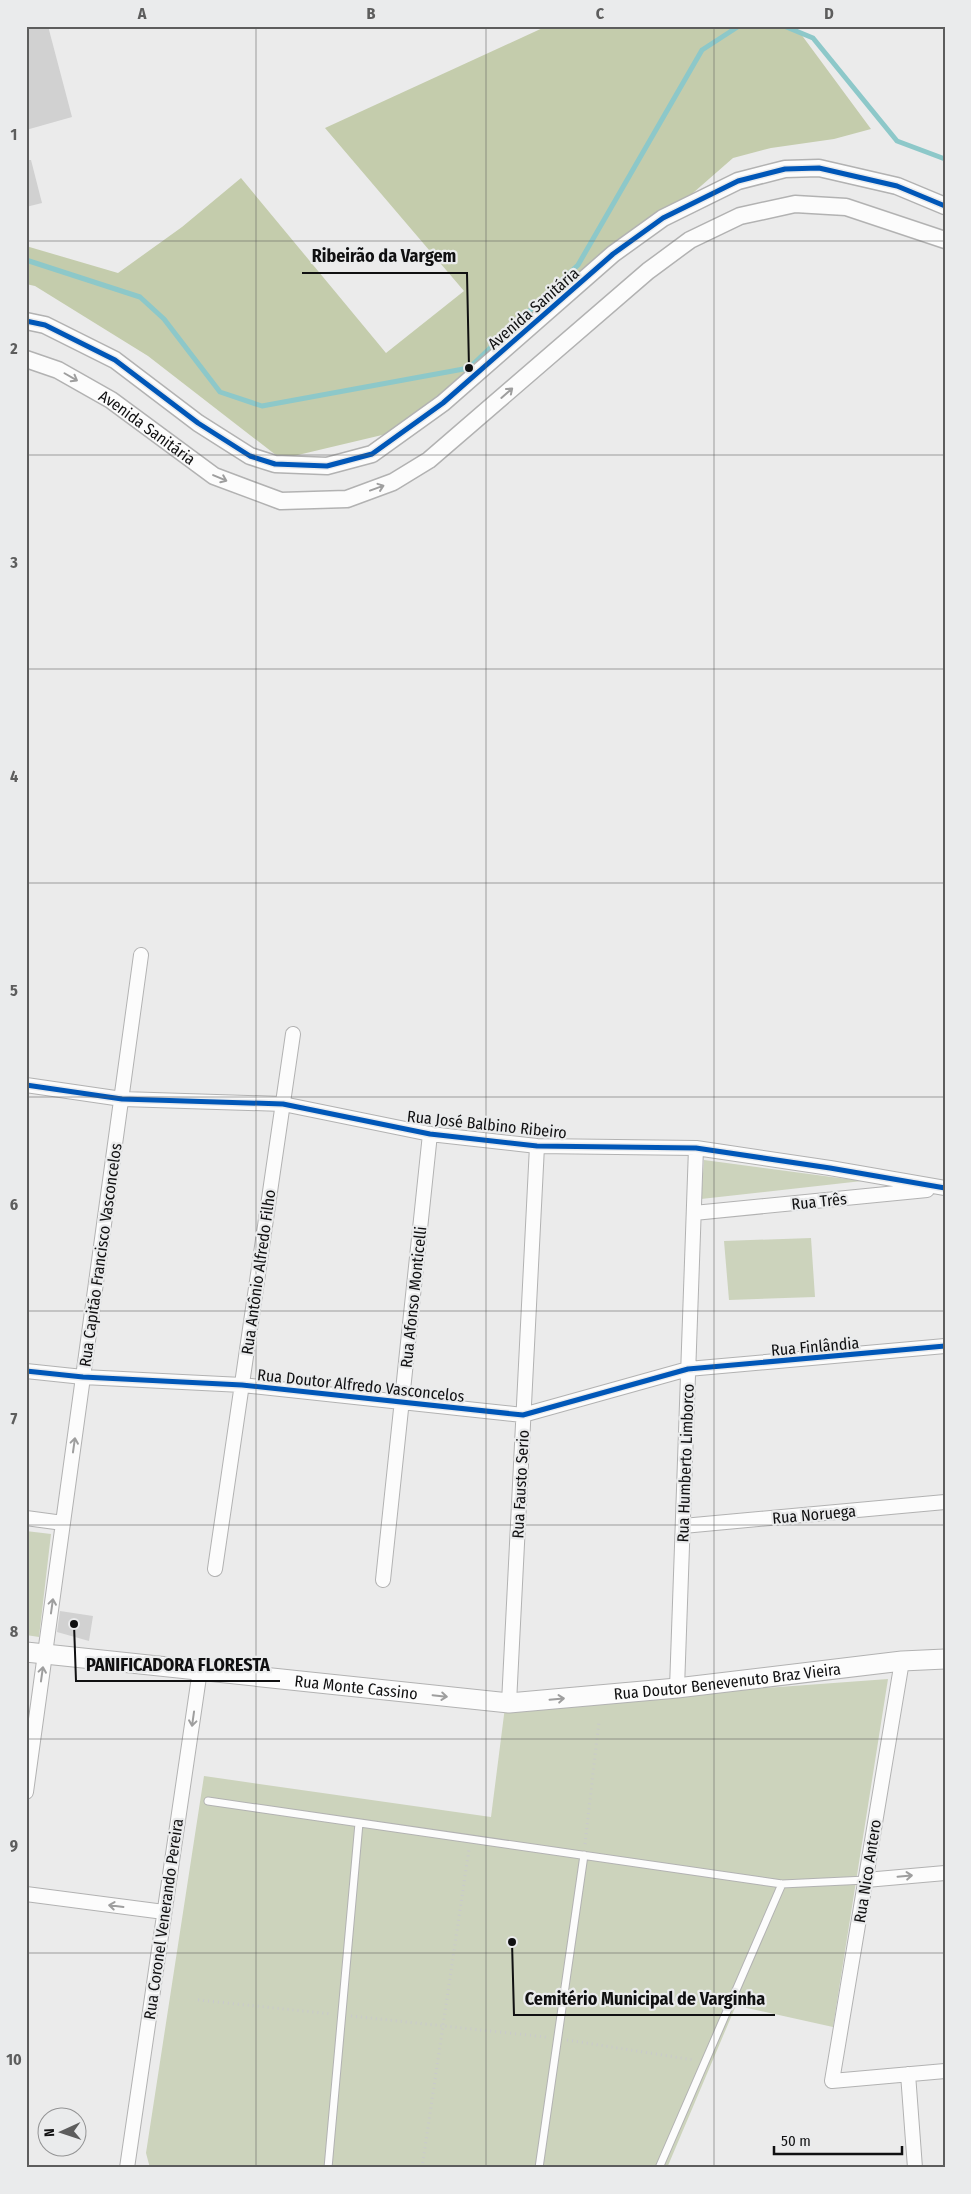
<svg xmlns="http://www.w3.org/2000/svg" width="971" height="2194" font-family="'Fira Sans Condensed',sans-serif">
	<rect width="100%" height="100%" fill="#ebebeb"/>
	<path fill="#ccd3bc" d="M704,1160L862,1181L701,1199Z
		M811,1238L815,1297L729,1300L724,1241Z
		M26,1531L51,1534L39,1637L26,1635Z
		M888,1679L833,2027L747,2008L737,2003L667,2168H150L146,2153L204,1776L491,1817L505,1707Z"/>
	<path fill="#c4ccac" d="M547,26H795L871,129L834,139L771,148L733,158L542,325L420,426L281,459L148,356L35,286L26,284V246L118,273L182,227L241,178L386,353L464,291L325,128Z"/>
	<g fill="none" stroke-linecap="round" stroke-linejoin="round">
		<path stroke="#8dc8c9" stroke-width="5" d="M784,26L813,38L897,141L945,159
			M26,260L140,297L164,319L220,392L262,406L469,368L578,265L702,50L739,26"/>
	</g>
	<path fill="#d1d1d1" d="M26,26H48L72,117L26,130Z
		M26,160H31L42,203L26,207Z
		M60,1611L93,1616L89,1641L57,1632Z"/>
	<g fill="none" stroke-linecap="round" stroke-linejoin="round">
		<g stroke="#b2b2b2" stroke-width="9">
			<path id="service" d="M208,1801L782,1884L866,1880
				M328,2168L359,1823
				M539,2168L584,1855
				M659,2168L782,1884"/>
		</g>
		<g stroke="#b2b2b2" stroke-width="16">
			<path id="minor" d="M26,1085L122,1099L283,1104L430,1134L537,1146L696,1148L830,1168L945,1188
				M694,1213L927,1190
				M26,1371L83,1377L242,1385L523,1415L688,1369L945,1346
				M26,1518L63,1523
				M683,1526L945,1502
				M215,1569L293,1034
				M383,1580L430,1134
				M902,1661L832,2081L945,2071
				M677,1688L696,1148
				M509,1703L537,1146
				M26,1792L141,955
				M866,1880L945,1873
				M26,1894L164,1912
				M908,2074L915,2168
				M127,2168L200,1670"/>
		</g>
		<g stroke="#b2b2b2" stroke-width="19">
			<g id="tertiary">
				<path d="M26,321L45,325L115,360L198,423L250,456L275,464L327,466L372,454L443,403L613,254L663,218L738,181L785,169L819,168L897,186L945,206"/>
				<path id="s1" d="M26,359L58,370L111,400L214,476L281,501L347,499L393,482L429,460L648,271L690,240L740,216L795,204L846,207L945,240"/>
			</g>
		</g>
		<g stroke="#b2b2b2" stroke-width="21">
			<g id="secondary">
				<path id="s2" d="M26,1652L509,1703L677,1688L902,1661L945,1659"/>
			</g>
		</g>
		<path stroke="#c9caca" stroke-width="3" stroke-dasharray="1 4" stroke-linecap="butt" d="M585,1844L599,1721
			M198,2000L332,2014
			M351,2016L546,2037
			M567,2040L694,2060
			M422,2168L469,1849"/>
		<use href="#service" stroke="#fcfcfc" stroke-width="7"/>
		<use href="#minor" stroke="#fcfcfc" stroke-width="14"/>
		<use href="#tertiary" stroke="#fcfcfc" stroke-width="16"/>
		<use href="#secondary" stroke="#fcfcfc" stroke-width="19"/>
		<g stroke="#eaebec" stroke-width="8">
			<path id="cycleway" d="M26,321L45,325L115,360L198,423L250,456L275,464L327,466L372,454L443,403L613,254L663,218L738,181L785,169L819,168L897,186L945,206
				M26,1085L122,1099L283,1104L430,1134L537,1146L696,1148L830,1168L945,1188
				M26,1371L83,1377L242,1385L523,1415L688,1369L945,1346"/>
		</g>
		<use href="#cycleway" stroke="#0057b8" stroke-width="5"/>
	</g>
	<defs><path id="oneway-shaft" d="M-6 0H5M1.5-3L5.5 0L1.5 3" fill="none" stroke-width="1.6" stroke-linecap="round" stroke-linejoin="round" transform="scale(1.25)"/></defs>
	<g stroke="#9e9e9e">
		<use href="#oneway-shaft" transform="translate(71 377) rotate(30)"/>
		<use href="#oneway-shaft" transform="translate(507 393) rotate(-41)"/>
		<use href="#oneway-shaft" transform="translate(220 478) rotate(23)"/>
		<use href="#oneway-shaft" transform="translate(377 488) rotate(-20)"/>
		<use href="#oneway-shaft" transform="translate(74 1445) rotate(-82)"/>
		<use href="#oneway-shaft" transform="translate(52 1606) rotate(-82)"/>
		<use href="#oneway-shaft" transform="translate(42 1674) rotate(-82)"/>
		<use href="#oneway-shaft" transform="translate(440 1696) rotate(6)"/>
		<use href="#oneway-shaft" transform="translate(557 1699) rotate(-5)"/>
		<use href="#oneway-shaft" transform="translate(193 1719) rotate(98)"/>
		<use href="#oneway-shaft" transform="translate(905 1876) rotate(-5)"/>
		<use href="#oneway-shaft" transform="translate(116 1906) rotate(-173)"/>
	</g>
	<path fill="none" stroke="#5d5d5d" stroke-width="1" stroke-opacity="0.55" d="M256,26V2168M486,26V2168M714,26V2168M26,241H945M26,455H945M26,669H945M26,883H945M26,1097H945M26,1311H945M26,1525H945M26,1739H945M26,1953H945"/>
	<g text-anchor="middle" stroke-width="4.5" stroke-linejoin="round" paint-order="stroke">
		<g font-size="16" fill="#101011" stroke="#eaebec">
			<text transform="translate(533 308) rotate(-41)" y="6">Avenida Sanitária</text>
			<text dy="6" stroke="none"><textPath href="#s1" startOffset="140">Avenida Sanitária</textPath></text>
			<text transform="translate(487 1124) rotate(6)" y="6">Rua José Balbino Ribeiro</text>
			<text transform="translate(819 1201) rotate(-6)" y="6">Rua Três</text>
			<text transform="translate(100 1255) rotate(-82)" y="6">Rua Capitão Francisco Vasconcelos</text>
			<text transform="translate(258 1272) rotate(-82)" y="6">Rua Antônio Alfredo Filho</text>
			<text transform="translate(413 1297) rotate(-84)" y="6">Rua Afonso Monticelli</text>
			<text transform="translate(815 1346) rotate(-5)" y="6">Rua Finlândia</text>
			<text transform="translate(361 1385) rotate(6)" y="6">Rua Doutor Alfredo Vasconcelos</text>
			<text transform="translate(685 1463) rotate(-88)" y="6">Rua Humberto Limborco</text>
			<text transform="translate(520 1484) rotate(-87)" y="6">Rua Fausto Serio</text>
			<text transform="translate(814 1514) rotate(-5)" y="6">Rua Noruega</text>
			<text dy="6" stroke="none"><textPath href="#s2" startOffset="705">Rua Doutor Benevenuto Braz Vieira</textPath></text>
			<text dy="6" stroke="none"><textPath href="#s2" startOffset="332">Rua Monte Cassino</textPath></text>
			<text transform="translate(867 1871) rotate(-81)" y="6">Rua Nico Antero</text>
			<text transform="translate(163 1919) rotate(-82)" y="6">Rua Coronel Venerando Pereira</text>
		</g>
	</g>
	<path fill="none" stroke="#101011" stroke-width="2" d="M469 368L467 273H302M74 1624L76 1681H280M512 1942L514 2015H775"/>
	<g fill="#101011" stroke="#eaebec" stroke-width="2">
		<circle cx="469" cy="368" r="5"/>
		<circle cx="74" cy="1624" r="5"/>
		<circle cx="512" cy="1942" r="5"/>
	</g>
	<g font-size="18" text-anchor="middle" font-weight="bold" fill="#101011" stroke="#eaebec" stroke-width="4.5" stroke-linejoin="round" paint-order="stroke">
		<text x="384" y="262">Ribeirão da Vargem</text>
		<text x="178" y="1671">PANIFICADORA FLORESTA</text>
		<text x="645" y="2005">Cemitério Municipal de Varginha</text>
	</g>
	<rect width="971" height="2194" fill="none" stroke="#eaebec" stroke-width="55"/>
	<g transform="translate(62 2132) rotate(267)"><circle r="24" fill="#eaebec" stroke="#939394"/>
	<path d="M0-4L9 19L0 12L-9 19Z" fill="#5d5d5d"/>
	<text y="-8" font-size="14" font-weight="bold" text-anchor="middle" fill="#101011">N</text>
	</g>
	<path d="M774 2146v8h128v-8" fill="none" stroke="#101011" stroke-width="2.5"/>
	<text x="781" y="2146" font-size="15" fill="#101011" stroke="#eaebec" stroke-width="4" paint-order="stroke">50 m</text>
	<rect x="28" y="28" width="916" height="2138" fill="none" stroke="#5d5d5d" stroke-width="2"/>
	<g font-size="16" text-anchor="middle" font-weight="bold" fill="#5d5d5d">
		<text x="142" y="19">A</text>
		<text x="371" y="19">B</text>
		<text x="600" y="19">C</text>
		<text x="829" y="19">D</text>
		<text x="14" y="140">1</text>
		<text x="14" y="354">2</text>
		<text x="14" y="568">3</text>
		<text x="14" y="782">4</text>
		<text x="14" y="996">5</text>
		<text x="14" y="1210">6</text>
		<text x="14" y="1424">7</text>
		<text x="14" y="1637">8</text>
		<text x="14" y="1851">9</text>
		<text x="14" y="2065">10</text>
	</g>
</svg>
